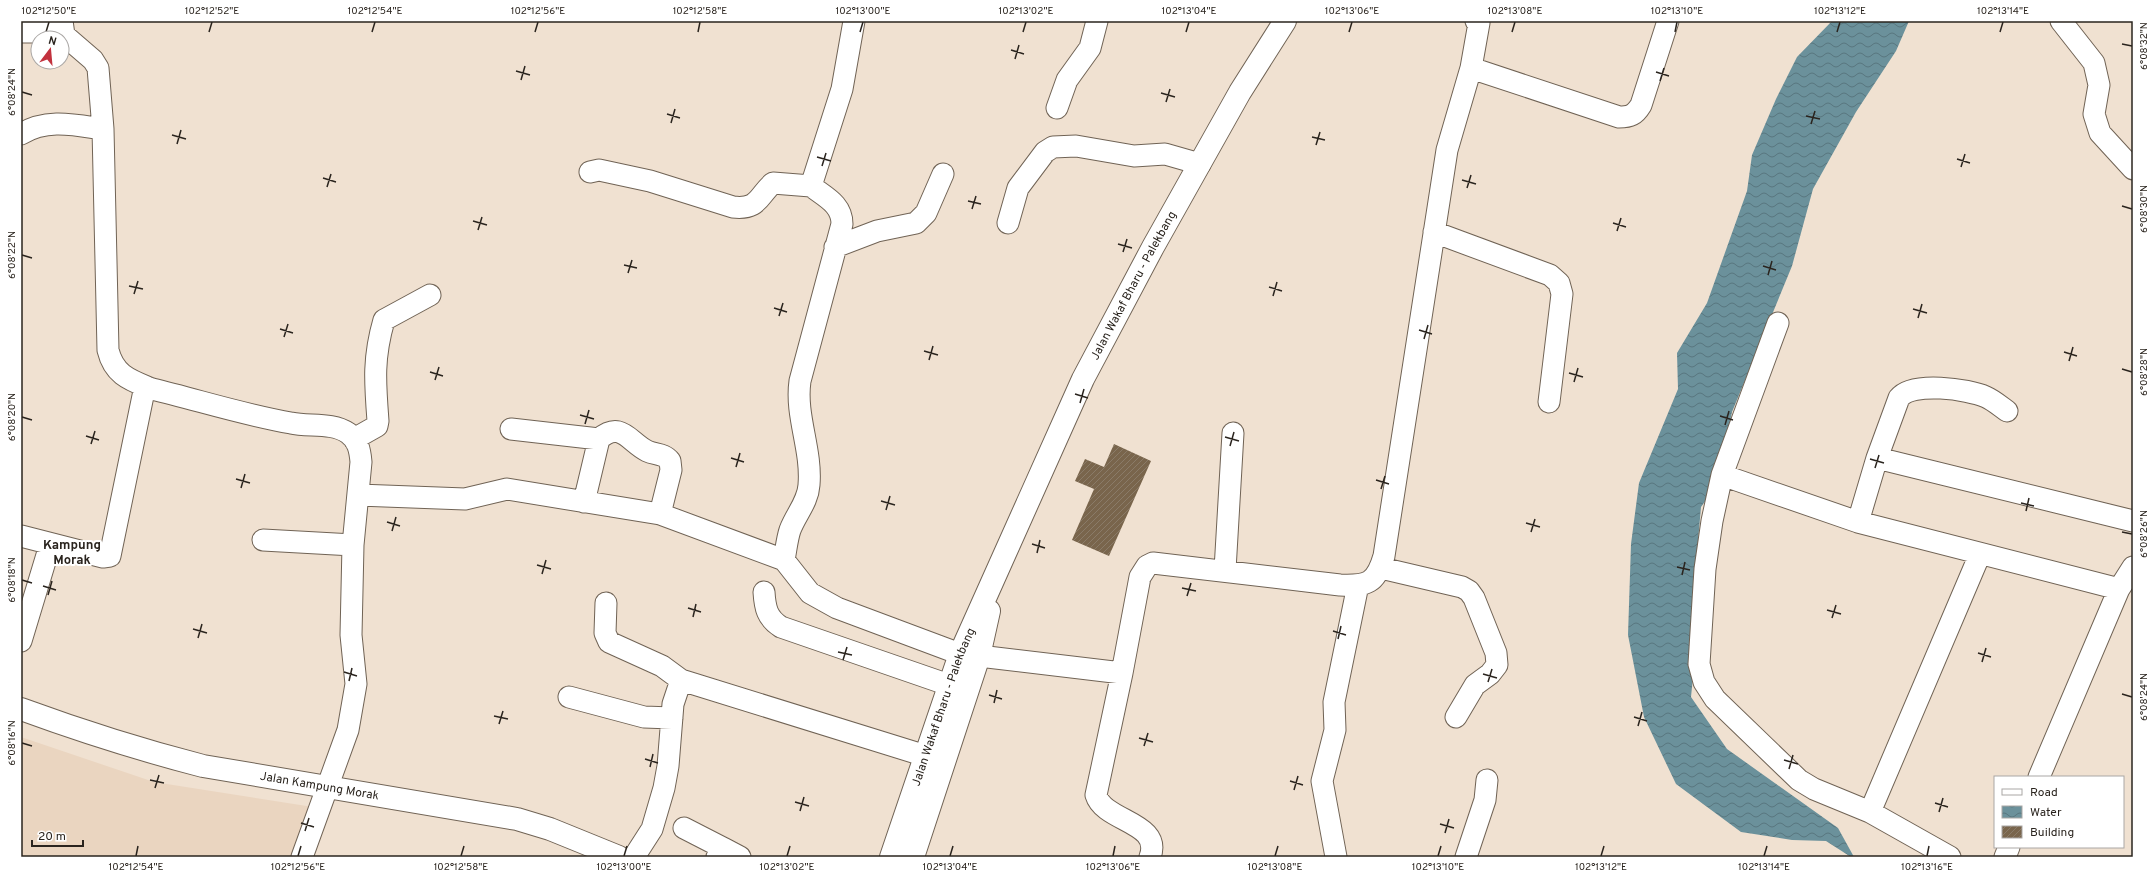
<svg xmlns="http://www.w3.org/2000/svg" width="2154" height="878" font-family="Overpass,sans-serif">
	<defs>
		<pattern id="water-waves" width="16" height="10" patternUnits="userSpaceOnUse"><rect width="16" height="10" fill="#6b919b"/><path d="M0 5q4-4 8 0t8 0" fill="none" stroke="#58767e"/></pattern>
		<pattern id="building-hatch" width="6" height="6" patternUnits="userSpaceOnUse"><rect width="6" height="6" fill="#79654c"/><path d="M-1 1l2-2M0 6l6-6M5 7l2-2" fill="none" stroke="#8a7b68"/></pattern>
	</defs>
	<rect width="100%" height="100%" fill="#f0e1d1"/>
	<path fill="#ead5c0" d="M21,737L154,782L313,807L297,857H21Z"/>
	<path fill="url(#water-waves)" d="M1832,21H1909L1896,51L1856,112L1813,189L1792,266L1732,412L1717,485L1701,507L1691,622L1694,667L1691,697L1727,749L1838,828L1854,857H1851L1826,841L1792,840L1741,832L1676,784L1644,717L1628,635L1631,544L1639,483L1678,389L1677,353L1707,303L1747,191L1752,155L1776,99L1797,57Z"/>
	<path fill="url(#building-hatch)" d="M1114,444L1151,461L1109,556L1072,540L1094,489L1075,481L1085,459L1104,467Z"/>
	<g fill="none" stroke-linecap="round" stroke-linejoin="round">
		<g stroke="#706355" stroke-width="23">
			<path id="minor" d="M62,21L64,35L93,60L98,68L103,129L108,350C114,375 130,380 152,389C198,400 244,415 291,423C309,427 332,422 348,433C358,440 360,450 361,462L353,545L351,635L356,684L348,730L302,857
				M2061,21L2094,63L2099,85L2094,114L2100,133L2133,169
				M21,32H63
				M1471,68L1619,117C1630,117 1635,115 1641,105L1668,21
				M1057,108L1067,80L1090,48L1097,21
				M21,134C47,118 75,125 103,129
				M590,172L599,170L650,181L733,207C759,210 758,196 773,183L811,186
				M1008,223L1018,188L1045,152L1053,147L1076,146L1134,156L1165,154L1200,164
				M1434,232L1550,275L1559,283L1562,294L1549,402
				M835,247L877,231L916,223L926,213L943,174
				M1778,323L1722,475L1712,521L1705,569L1699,664L1704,682L1715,699L1799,780L1814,789L1870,812L1950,857
				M511,429L599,439L584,502
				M354,439L377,426L378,421C375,382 373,358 384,320L430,295
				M599,439C621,420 629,442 647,451C655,455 664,453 670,461L671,470L660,514
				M1877,458L2133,521
				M1722,475L1858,522L1877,458L1899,398C1912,381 1968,389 1986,397C1993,400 2000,406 2007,411
				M358,495L465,499L507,489L660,514L784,560L810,593L837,608L960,654
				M1858,522L2119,589
				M21,536L103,557L110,556L145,386
				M263,540L353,545
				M784,560C786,550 787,539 790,530C796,514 808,502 809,485C812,449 795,416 800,381L842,224C842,204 825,197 811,186L842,89L854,21
				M1381,568L1462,587L1469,591L1474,598L1496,653L1497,665L1490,674L1475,685L1456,717
				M1225,570L1233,433
				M764,592C765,608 767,618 781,627L949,685
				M606,603L605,633L609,642L662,666L681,680
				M21,641L50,545
				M979,656L1122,673L1140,577L1147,566L1153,563L1340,585C1367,586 1376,584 1384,556L1447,150L1471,68L1479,23L1476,21
				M1122,673L1096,795C1104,822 1163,822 1150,857
				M569,697L644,717L672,718
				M2039,777L2119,589L2133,567
				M1870,812L1980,554
				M684,828L723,848L717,857
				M723,848L740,857
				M634,857L652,829L664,788L668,766L673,704L681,680L926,756
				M1336,857L1322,781L1335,730L1334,702L1358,585
				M1466,857L1485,800L1487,780
				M2005,857L2009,847"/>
		</g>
		<g stroke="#706355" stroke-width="24">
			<g id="major">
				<path id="s1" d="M21,709C81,731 141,750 203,766L517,819L550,829L619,857"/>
				<path id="s2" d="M891,857L960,654L1083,379L1153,247L1240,92L1285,21"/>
				<path d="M913,857L979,656L989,611"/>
			</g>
		</g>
		<use href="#minor" stroke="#fff" stroke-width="21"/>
		<use href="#major" stroke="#fff" stroke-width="22"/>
	</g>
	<path fill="none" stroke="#2a241e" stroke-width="1.5" d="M46,32L49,22M209,32L212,22M372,32L375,22M535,32L538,22M698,32L700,22M860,32L863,22M1023,32L1026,22M1186,32L1189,22M1349,32L1352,22M1512,32L1515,22M1675,32L1677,22M1837,32L1840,22M2000,32L2003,22M2122,44L2132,46M1011,50L1024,54M1015,59L1019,45M516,71L530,75M1656,72L1669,76M521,80L525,66M1660,81L1664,68M22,92L32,95M1161,93L1175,97M1166,102L1170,89M667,114L680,118M1806,116L1820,119M671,123L675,109M1811,124L1815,111M172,135L186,139M1312,137L1325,140M177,144L181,130M1316,145L1320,132M817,157L831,161M1957,159L1970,163M822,166L826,153M1961,167L1965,154M323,178L336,182M1462,180L1476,184M327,187L331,174M1467,188L1471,175M968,201L981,204M2122,206L2132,209M972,209L976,196M473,221L487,225M1613,223L1626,227M478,230L482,217M1617,231L1621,218M1118,244L1132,248M1123,252L1127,239M22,255L32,258M624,265L637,268M1763,266L1776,270M628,273L632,260M1768,275L1772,261M129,286L143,289M1269,287L1282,291M134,294L138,281M1273,296L1277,282M774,308L787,312M1913,309L1927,313M779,316L783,303M1918,318L1922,304M280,329L293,333M1419,330L1432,334M284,337L288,324M1424,339L1428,325M924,351L938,355M2064,352L2077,356M929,360L933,346M2069,361L2073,347M2122,369L2132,372M430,372L443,376M1569,373L1583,377M435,380L439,367M1574,382L1578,368M1075,394L1088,398M1080,403L1084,389M580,415L594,419M1720,416L1733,420M22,417L32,420M585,424L589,410M1725,425L1729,411M86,436L99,440M1225,437L1239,441M91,444L95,431M1230,446L1234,432M731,458L744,462M1870,459L1884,463M736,467L740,453M1875,468L1879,455M236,479L250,483M1376,480L1389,484M241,488L245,474M1381,489L1385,476M881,501L895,505M2021,503L2034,506M886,510L890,496M2026,511L2029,498M387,522L400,526M1526,523L1540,527M392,531L396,517M1531,532L1535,519M2122,532L2132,534M1032,544L1045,548M1037,553L1040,540M537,565L551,569M1677,567L1690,570M542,574L546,560M1682,575L1685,562M22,580L32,583M43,586L56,590M1182,588L1196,591M48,595L52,581M1187,596L1191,583M688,608L701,612M1827,610L1841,614M693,617L696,604M1832,618L1836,605M193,629L207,633M1333,631L1346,635M198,638L202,624M1338,639L1341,626M838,652L852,655M1978,653L1991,657M843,660L847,647M1982,662L1986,648M344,672L357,676M1483,674L1497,678M349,681L352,668M1488,682L1492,669M2122,694L2132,697M989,695L1002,699M994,703L997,690M494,716L508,719M1634,717L1647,721M499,724L503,711M1638,726L1642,712M1139,738L1153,742M22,743L32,746M1144,746L1148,733M645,759L658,763M1784,760L1798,764M650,767L653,754M1789,769L1793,755M150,780L164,783M1290,781L1303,785M155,788L159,775M1294,790L1298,776M795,802L809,806M1935,803L1948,807M800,811L804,797M1939,812L1943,798M301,823L314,827M1440,824L1454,828M305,831L309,818M1445,833L1449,819M136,856L138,846M298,856L301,846M461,856L464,846M624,856L627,846M787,856L790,846M950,856L953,846M1113,856L1115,846M1275,856L1278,846M1438,856L1441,846M1601,856L1604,846M1764,856L1767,846M1927,856L1929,846"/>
	<g text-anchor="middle" stroke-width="4" stroke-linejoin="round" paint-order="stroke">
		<g font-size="12" fill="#2a241e" stroke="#fff">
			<text dy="4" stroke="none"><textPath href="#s2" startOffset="622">Jalan Wakaf Bharu - Palekbang</textPath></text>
			<text dy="4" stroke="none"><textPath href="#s2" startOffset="159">Jalan Wakaf Bharu - Palekbang</textPath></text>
			<text dy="4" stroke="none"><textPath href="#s1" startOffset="309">Jalan Kampung Morak</textPath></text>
		</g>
		<g font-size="13" font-weight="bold" fill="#2a241e" stroke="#fff">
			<text x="72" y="549">Kampung<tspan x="72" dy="15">Morak</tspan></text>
		</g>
	</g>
	<rect width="2154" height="878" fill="none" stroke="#ffffff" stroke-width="44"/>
	<rect x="1994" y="776" width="130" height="72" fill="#ffffff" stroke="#aaa7a5"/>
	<rect x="2002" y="789" width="20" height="6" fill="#ffffff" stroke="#aaa7a5"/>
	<text x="2030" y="796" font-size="12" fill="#2a241e">Road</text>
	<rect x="2002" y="806" width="20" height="12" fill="url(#water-waves)" stroke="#aaa7a5"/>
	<text x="2030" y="816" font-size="12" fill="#2a241e">Water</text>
	<rect x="2002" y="826" width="20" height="12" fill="url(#building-hatch)" stroke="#aaa7a5"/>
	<text x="2030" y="836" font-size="12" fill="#2a241e">Building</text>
	<g transform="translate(50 50) rotate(16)"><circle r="19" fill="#ffffff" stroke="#aaa7a5"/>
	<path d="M0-3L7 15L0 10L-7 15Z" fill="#c2323e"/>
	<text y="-6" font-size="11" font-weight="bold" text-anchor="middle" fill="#2a241e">N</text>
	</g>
	<path d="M32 840v6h51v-6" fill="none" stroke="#2a241e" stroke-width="2"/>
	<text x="38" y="840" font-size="12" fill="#2a241e" stroke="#ffffff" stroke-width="3" paint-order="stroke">20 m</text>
	<rect x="22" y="22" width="2110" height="834" fill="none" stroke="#2a241e" stroke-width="1.5"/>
	<g font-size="10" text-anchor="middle" fill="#2a241e">
		<text x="49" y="14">102°12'50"E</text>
		<text x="212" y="14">102°12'52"E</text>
		<text x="375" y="14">102°12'54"E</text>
		<text x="538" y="14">102°12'56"E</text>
		<text x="700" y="14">102°12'58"E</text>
		<text x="863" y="14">102°13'00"E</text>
		<text x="1026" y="14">102°13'02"E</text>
		<text x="1189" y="14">102°13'04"E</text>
		<text x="1352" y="14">102°13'06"E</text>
		<text x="1515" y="14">102°13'08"E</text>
		<text x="1677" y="14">102°13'10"E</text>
		<text x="1840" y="14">102°13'12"E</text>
		<text x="2003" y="14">102°13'14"E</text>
		<text transform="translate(2143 46) rotate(-90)" y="4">6°08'32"N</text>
		<text transform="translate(11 92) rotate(-90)" y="4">6°08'24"N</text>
		<text transform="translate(2143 209) rotate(-90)" y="4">6°08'30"N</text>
		<text transform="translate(11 255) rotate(-90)" y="4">6°08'22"N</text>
		<text transform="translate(2143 372) rotate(-90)" y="4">6°08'28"N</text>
		<text transform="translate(11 417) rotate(-90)" y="4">6°08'20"N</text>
		<text transform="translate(2143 534) rotate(-90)" y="4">6°08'26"N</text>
		<text transform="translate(11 580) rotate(-90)" y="4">6°08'18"N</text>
		<text transform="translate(2143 697) rotate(-90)" y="4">6°08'24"N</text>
		<text transform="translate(11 743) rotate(-90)" y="4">6°08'16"N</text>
		<text x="136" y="870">102°12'54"E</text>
		<text x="298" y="870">102°12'56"E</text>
		<text x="461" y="870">102°12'58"E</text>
		<text x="624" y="870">102°13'00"E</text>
		<text x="787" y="870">102°13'02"E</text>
		<text x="950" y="870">102°13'04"E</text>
		<text x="1113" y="870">102°13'06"E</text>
		<text x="1275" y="870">102°13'08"E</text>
		<text x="1438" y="870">102°13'10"E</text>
		<text x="1601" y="870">102°13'12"E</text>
		<text x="1764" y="870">102°13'14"E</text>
		<text x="1927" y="870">102°13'16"E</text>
	</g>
</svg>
